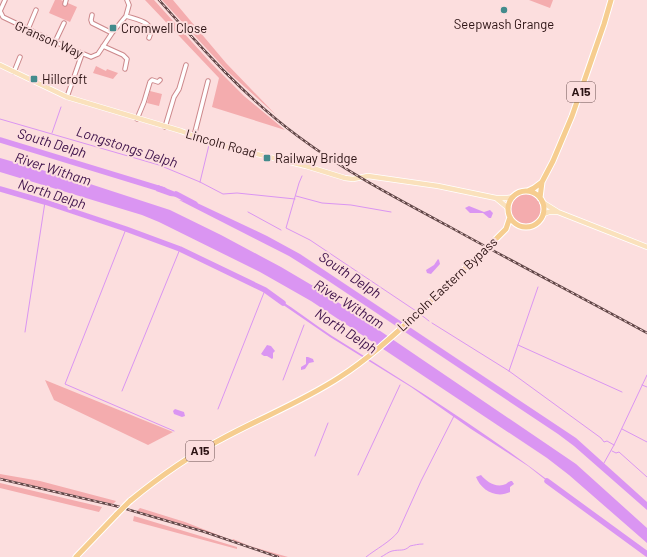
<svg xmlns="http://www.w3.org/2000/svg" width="647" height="557" font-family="Barlow,sans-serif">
	<rect width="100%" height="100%" fill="#fcdede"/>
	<path fill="#f4acae" d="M55,0H61L77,7L70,22L49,13Z
		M145,0H154L211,63L244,96L285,130L212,107L219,78Z
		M162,0H173L226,63L276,115L227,71Z
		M529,0H553L550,8Z
		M96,66L106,71L107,69L118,73L113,79L93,73Z
		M150,91L162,94L159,106L147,103Z
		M511 209a15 15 0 1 1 30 0a15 15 0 1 1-30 0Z
		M45,380L173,432L148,445L54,400Z
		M0,474L40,481L116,501L113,504L0,478Z
		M0,483L102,507L99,512L0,488Z
		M140,508L185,522L231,540L137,511Z
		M134,516L237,547V549L133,521Z
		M233,539L250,546L288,557H281L232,540Z"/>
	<path fill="#da95f2" d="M0,158L84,182L170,210L221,235L281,267L320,290L576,464L647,528V543L569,475L547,458L311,301L260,272L159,222L142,215L0,172Z
		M158,185L173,191L187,198L170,196L156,191Z
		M179,200L195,202L267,236L300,254L576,438L647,502V510L574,446L558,434L324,278L289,256Z
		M469,206L484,212L490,210L493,213L491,218H489L483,213H470L465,208Z
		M438,259L439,260L440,264L431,274L427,273L426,270L434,265Z
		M277,298C296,310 314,324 332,336C407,383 483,430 553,484L552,485L528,466L471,429L411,387L330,337L276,300Z
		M267,345L271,346L275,351L273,353V358L272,359L267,356H264L261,354Z
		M306,357H308L313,359L314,362L309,363L305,369L301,370V367L306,364Z
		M175,409L184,412L185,416L182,417L174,414L173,411Z
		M481,475C486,481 494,487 503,485C508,484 508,481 512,481L514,484L510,487V492C496,499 481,490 476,477Z"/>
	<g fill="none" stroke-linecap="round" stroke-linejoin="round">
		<path stroke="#da95f2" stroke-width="1" d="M0,119L159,165L200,182L223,194L237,193L295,199
			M52,133L61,107
			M302,176L299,183L286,228L310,240L416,311
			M200,182L209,145
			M296,196L322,203L351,205L391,212
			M248,212L281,230
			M126,229L65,384L174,431
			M420,314L429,321
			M432,323L509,371L601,438L604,442L607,441L614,445
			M25,332L45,202
			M518,345L622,392
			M509,371L538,287
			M283,380L304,325
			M642,385L647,387
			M122,391L180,249
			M218,409L265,290
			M622,429L647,442
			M612,451L616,453L619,452L647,477
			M315,456L328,423
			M604,463L614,445L647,375
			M358,475L400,385
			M366,557C376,549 390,542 398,532L421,481L454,416
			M381,557C385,555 388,552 392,551C400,549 404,552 410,546C415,545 418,544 423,544"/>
		<path stroke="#da95f2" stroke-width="5.5" d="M0,140L164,190
			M0,189L45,202L126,229L180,249L265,290L283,303
			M176,194L195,204
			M547,481L647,554"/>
		<g stroke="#cc888b" stroke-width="5.5">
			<path id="minor" d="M5,0L0,11L3,17L55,42L91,57L98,54L112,33L126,16L129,5L127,0
				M65,4L66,0
				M92,15L91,20L92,23L112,33
				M126,16C138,20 156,22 149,38
				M28,29L36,10
				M55,42L64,23
				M103,46L123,55L127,59L125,69
				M14,72L20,57
				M67,97L82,54
				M137,119L144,102L150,82L152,80L158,82L160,80
				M165,127L174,97L179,89L186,65
				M194,136L208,81"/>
		</g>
		<g stroke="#fff" stroke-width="6">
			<path id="major" d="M0,65L67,97L181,131L212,143L306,166L345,178L353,179L368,176L438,186L496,198H508L513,197
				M497,199L508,208
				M542,202L558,212L647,247
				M543,214L549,212H557"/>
		</g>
		<g stroke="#fff" stroke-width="7">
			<path id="highway" d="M528,191L534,188L542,182
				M508 209a18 18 0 1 1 36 0a18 18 0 1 1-36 0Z
				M540,198L542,182L553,161L572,116L604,24L611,0
				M130,501C158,478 187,457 220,440C260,418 302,402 340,377C368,359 393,336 417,314C443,290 468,265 494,241L506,229L510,217
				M76,557L117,514"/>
		</g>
		<use href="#minor" stroke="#fff" stroke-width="3.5"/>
		<use href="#major" stroke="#fae1bc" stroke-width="4.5"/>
		<use href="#highway" stroke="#f6cd8f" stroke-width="5"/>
		<g stroke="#614647" stroke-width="2.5">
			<path id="rail" d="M159,0C203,50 245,97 299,137C346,172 398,199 450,227C515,263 581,297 647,333
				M0,479L116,506L205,532L278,557"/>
		</g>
		<use href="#rail" stroke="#fcdede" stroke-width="1" stroke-dasharray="3" stroke-linecap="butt"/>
		<g stroke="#fff" stroke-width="7" stroke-linecap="butt">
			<path id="highway-bridge" d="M117,514L130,501"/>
		</g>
		<use href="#highway-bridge" stroke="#f6cd8f" stroke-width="5"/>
	</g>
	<g fill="#438b8c" stroke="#fcdede" stroke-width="1.5">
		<circle cx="504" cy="10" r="4"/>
		<rect x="109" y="24" width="8" height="8" rx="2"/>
		<rect x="30" y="75" width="8" height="8" rx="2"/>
		<rect x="263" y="154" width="8" height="8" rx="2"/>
	</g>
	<g text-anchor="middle" stroke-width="4" stroke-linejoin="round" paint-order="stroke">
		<g fill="#fcdede" stroke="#694e4f" stroke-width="1">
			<rect x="567" y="82" width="28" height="20" rx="3"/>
			<rect x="186" y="441" width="28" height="20" rx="3"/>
		</g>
		<g font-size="12" font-weight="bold" fill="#2a1112">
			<text x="581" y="96">A15</text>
			<text x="200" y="455">A15</text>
		</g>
		<g font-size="13" fill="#2a1112" stroke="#fcdede" text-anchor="start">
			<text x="504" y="29" text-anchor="middle">Seepwash Grange</text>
			<text x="121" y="33">Cromwell Close</text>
			<text x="42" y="84">Hillcroft</text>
			<text x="275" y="163">Railway Bridge</text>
		</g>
		<g font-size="13" fill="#2a1112" stroke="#fcdede">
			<text transform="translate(49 39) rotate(24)" y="5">Granson Way</text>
			<text transform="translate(221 143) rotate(16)" y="5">Lincoln Road</text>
			<text transform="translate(447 284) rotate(-43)" y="5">Lincoln Eastern Bypass</text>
		</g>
		<g font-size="14" font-style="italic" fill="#3d114a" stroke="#fcdede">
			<text transform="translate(52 143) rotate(17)" y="5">South Delph</text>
			<text transform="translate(127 147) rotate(18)" y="5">Longstongs Delph</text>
			<text transform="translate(53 169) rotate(18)" y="5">River Witham</text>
			<text transform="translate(52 194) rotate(18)" y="5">North Delph</text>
			<text transform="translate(350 275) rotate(34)" y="5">South Delph</text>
			<text transform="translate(349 304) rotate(32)" y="5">River Witham</text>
			<text transform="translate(346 331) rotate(33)" y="5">North Delph</text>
		</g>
	</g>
</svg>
